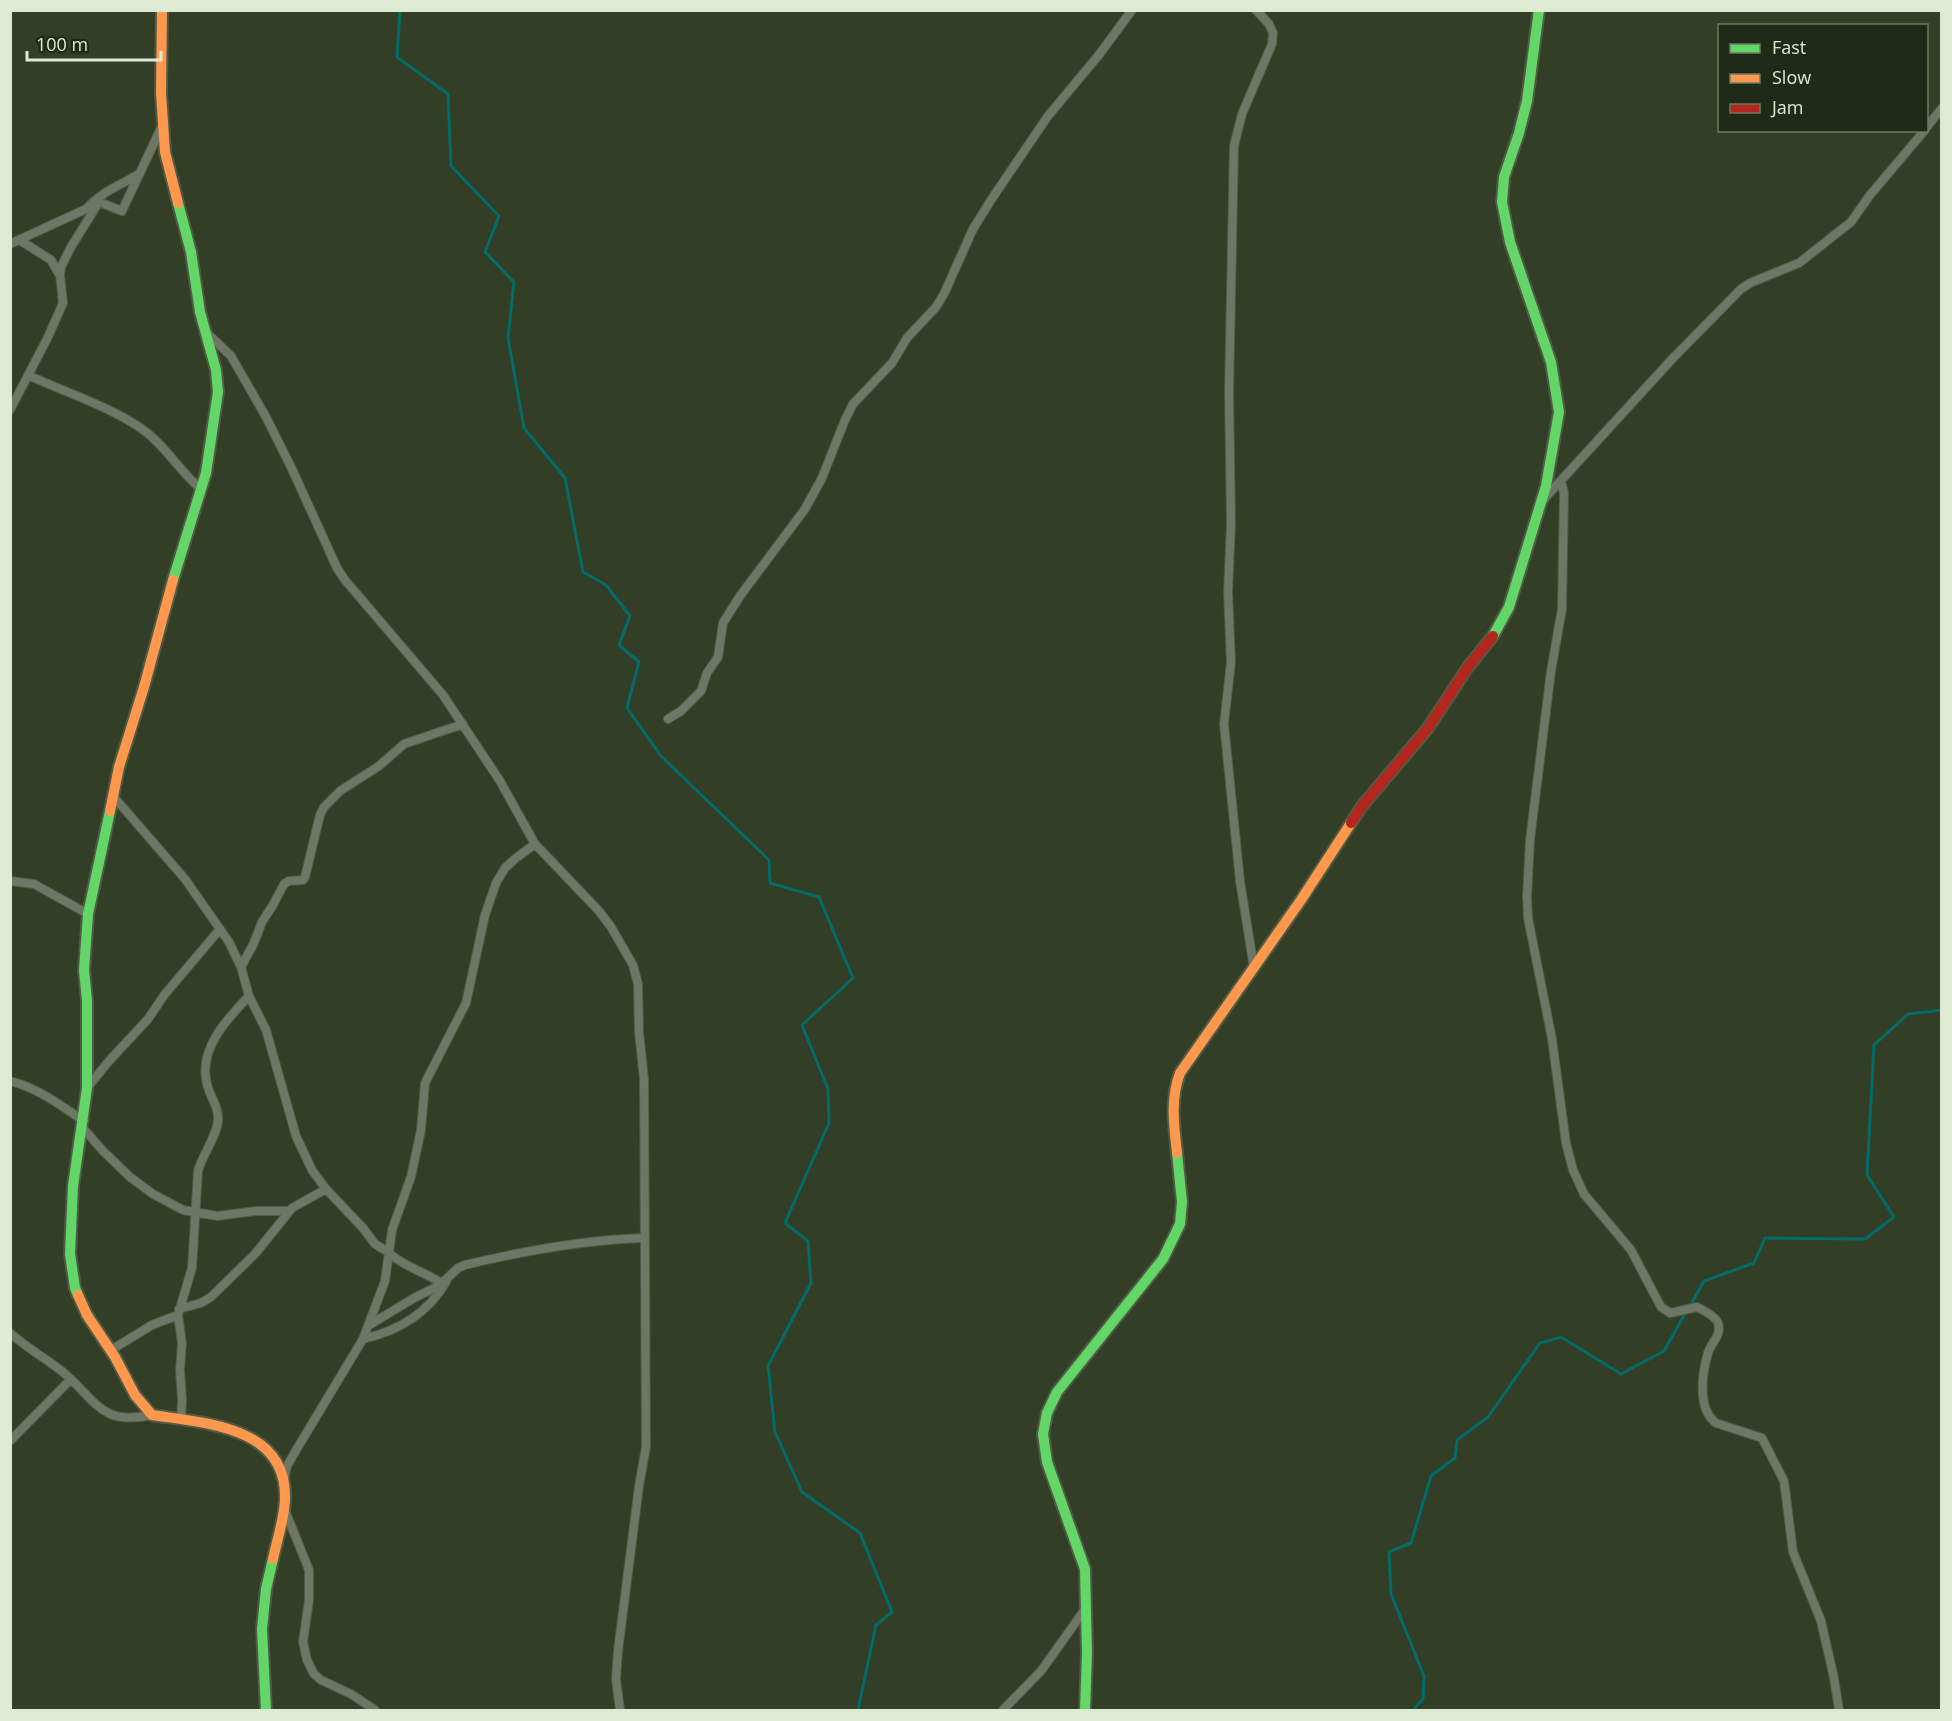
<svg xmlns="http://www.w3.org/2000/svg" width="1952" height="1721" font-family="'Open Sans',sans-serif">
	<rect width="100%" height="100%" fill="#323e26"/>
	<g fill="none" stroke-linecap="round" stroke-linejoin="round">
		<path stroke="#046c68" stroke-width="3" d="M400,10L397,57L448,94L451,166L499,216L485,252L514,282L508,338L524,428L565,478L583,572L606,585L630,616L619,645L639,662L627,708L661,756L769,860L770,883L819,897L853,978L802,1025L828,1089L829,1123L785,1223L808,1241L811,1283L768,1366L775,1432L802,1492L860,1533L892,1612L876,1625L858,1710
			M1690,1306L1704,1281L1754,1263L1765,1238L1865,1239L1894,1217L1867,1175L1874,1045L1908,1014L1942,1010
			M1413,1710L1423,1699L1424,1676L1391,1594L1389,1552L1411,1543L1431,1476L1455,1458L1457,1440L1488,1417L1540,1343L1561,1337L1621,1374L1664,1351L1686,1312"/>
		<g stroke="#505b45" stroke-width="10">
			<path id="street" d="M1926,128L1942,108
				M21,241L51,260L59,274
				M10,244L86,209C101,192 119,186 137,175
				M205,331L231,356L266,417L292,469L337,568L345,580L443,695L500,781L535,844L599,911L611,927L633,965L638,984L639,1032L644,1079L646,1447L639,1486L618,1651L616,1679L620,1710
				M28,375C64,392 115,408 146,432C167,448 180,472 201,489
				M10,410L48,337L63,303L60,275L61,267L71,247L99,202L122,211L162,126
				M1559,482L1562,485L1564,493L1562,609L1551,671L1530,840L1527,897L1528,918L1552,1039L1566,1143L1573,1170L1584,1194L1631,1250L1661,1307L1670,1313L1697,1307C1703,1310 1716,1317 1718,1323C1722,1336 1711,1342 1708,1353C1702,1373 1697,1409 1716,1423L1762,1438L1784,1481L1793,1552L1821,1621L1834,1678L1839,1710
				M1544,499L1674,357L1741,289L1750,283L1799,263L1851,222L1870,195L1925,130
				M668,719L681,711L701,691L707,673L718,657L723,623L740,596L805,509L822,478L845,420L853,404L892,363L907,338L936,307L944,294L973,229L991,200L1048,116L1098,56L1132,10
				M113,796L185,879L229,942L241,967L249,996L266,1030L296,1136L312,1170L326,1189L363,1228L375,1244L390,1253
				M10,881L34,884L88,914
				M241,967L254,943L262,922L273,905L284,884L289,881L303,880L305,877L320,815L324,807L340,791L379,766L404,744L463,724
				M1254,968L1240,881L1224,724L1231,662L1228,592L1231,524L1229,392L1234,146L1242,114L1272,44L1273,33L1269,24L1256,10
				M10,1081C38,1088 60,1105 84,1121
				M87,1088L109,1061L148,1019L165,994L220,929
				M83,1128L103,1151L130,1177L153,1194L183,1210L217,1216L256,1211H289
				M390,1254C405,1267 425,1272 443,1284
				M179,1309L201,1303L211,1297L255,1254L292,1208L326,1189
				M371,1324L414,1298L440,1285L458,1268L465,1265C523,1251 583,1240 644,1238
				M10,1333C26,1347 43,1357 59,1369C95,1396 97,1427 152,1415
				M363,1339C398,1331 428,1313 446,1282
				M111,1350L152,1325L178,1315
				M181,1420L182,1400L180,1370L182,1343L178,1315L192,1268L198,1171C202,1155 218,1135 218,1119C219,1107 210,1097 207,1084C198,1049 227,1019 249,996
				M10,1441L71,1379
				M284,1479L287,1466L295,1452L363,1339L385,1281L392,1230L411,1177L421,1130L425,1083L466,1003L485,915L496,883L505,868L516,858L535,844
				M284,1508L309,1570V1600L303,1642L307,1660L314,1674L321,1680L351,1694L375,1710
				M1003,1710L1041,1671L1086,1608"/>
		</g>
		<g stroke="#505b45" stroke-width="14">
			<path id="fast" d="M173,580L206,473L218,392L216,370L200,312L191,252L178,203
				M1493,636L1509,607L1546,486L1559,412L1551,362L1510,242L1502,202L1504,177L1519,133L1527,101L1539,10
				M78,1295L75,1288L70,1254L73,1186L87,1088V1001L84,970L88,914L110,811
				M266,1710L262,1629L266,1589L273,1559
				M1085,1710L1087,1653L1085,1569L1047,1462L1043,1434L1047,1413L1057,1392L1163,1259L1180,1224L1182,1202L1177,1153"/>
		</g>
		<g stroke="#505b45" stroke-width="14">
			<path id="slow" d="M162,10L161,93L165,152L178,203
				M110,811L119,767L144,687L173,580
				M1177,1153C1174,1126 1170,1099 1180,1073L1301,900L1351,823
				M78,1295L87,1315L115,1357L135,1395L152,1415C204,1423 288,1426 285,1500C284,1520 277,1540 273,1559"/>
		</g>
		<g stroke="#505b45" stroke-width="14">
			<path id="jam" d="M1351,823L1362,806L1428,728L1468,667L1493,636"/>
		</g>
		<use href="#street" stroke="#6e7765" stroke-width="8"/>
		<use href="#fast" stroke="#63d668" stroke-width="10"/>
		<use href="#slow" stroke="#ff974d" stroke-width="10"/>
		<use href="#jam" stroke="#b3261e" stroke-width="10"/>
	</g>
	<rect width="1952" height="1721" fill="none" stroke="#ddebd2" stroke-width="24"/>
	<rect x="1718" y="24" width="210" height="108" fill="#202b17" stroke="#6c7862" stroke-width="1.5"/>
	<rect x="1730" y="44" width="30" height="9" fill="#63d668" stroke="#6c7862" stroke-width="1.5"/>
	<text x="1772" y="54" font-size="18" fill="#ddebd2">Fast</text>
	<rect x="1730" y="74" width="30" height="9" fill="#ff974d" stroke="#6c7862" stroke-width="1.5"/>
	<text x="1772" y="84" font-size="18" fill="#ddebd2">Slow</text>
	<rect x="1730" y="104" width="30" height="9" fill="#b3261e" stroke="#6c7862" stroke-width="1.5"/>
	<text x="1772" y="114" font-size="18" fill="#ddebd2">Jam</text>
	<path d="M27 51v9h134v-9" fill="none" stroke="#ddebd2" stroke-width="3"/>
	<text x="36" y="51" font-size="18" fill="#ddebd2" stroke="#202b17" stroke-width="4.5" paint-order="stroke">100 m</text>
</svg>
